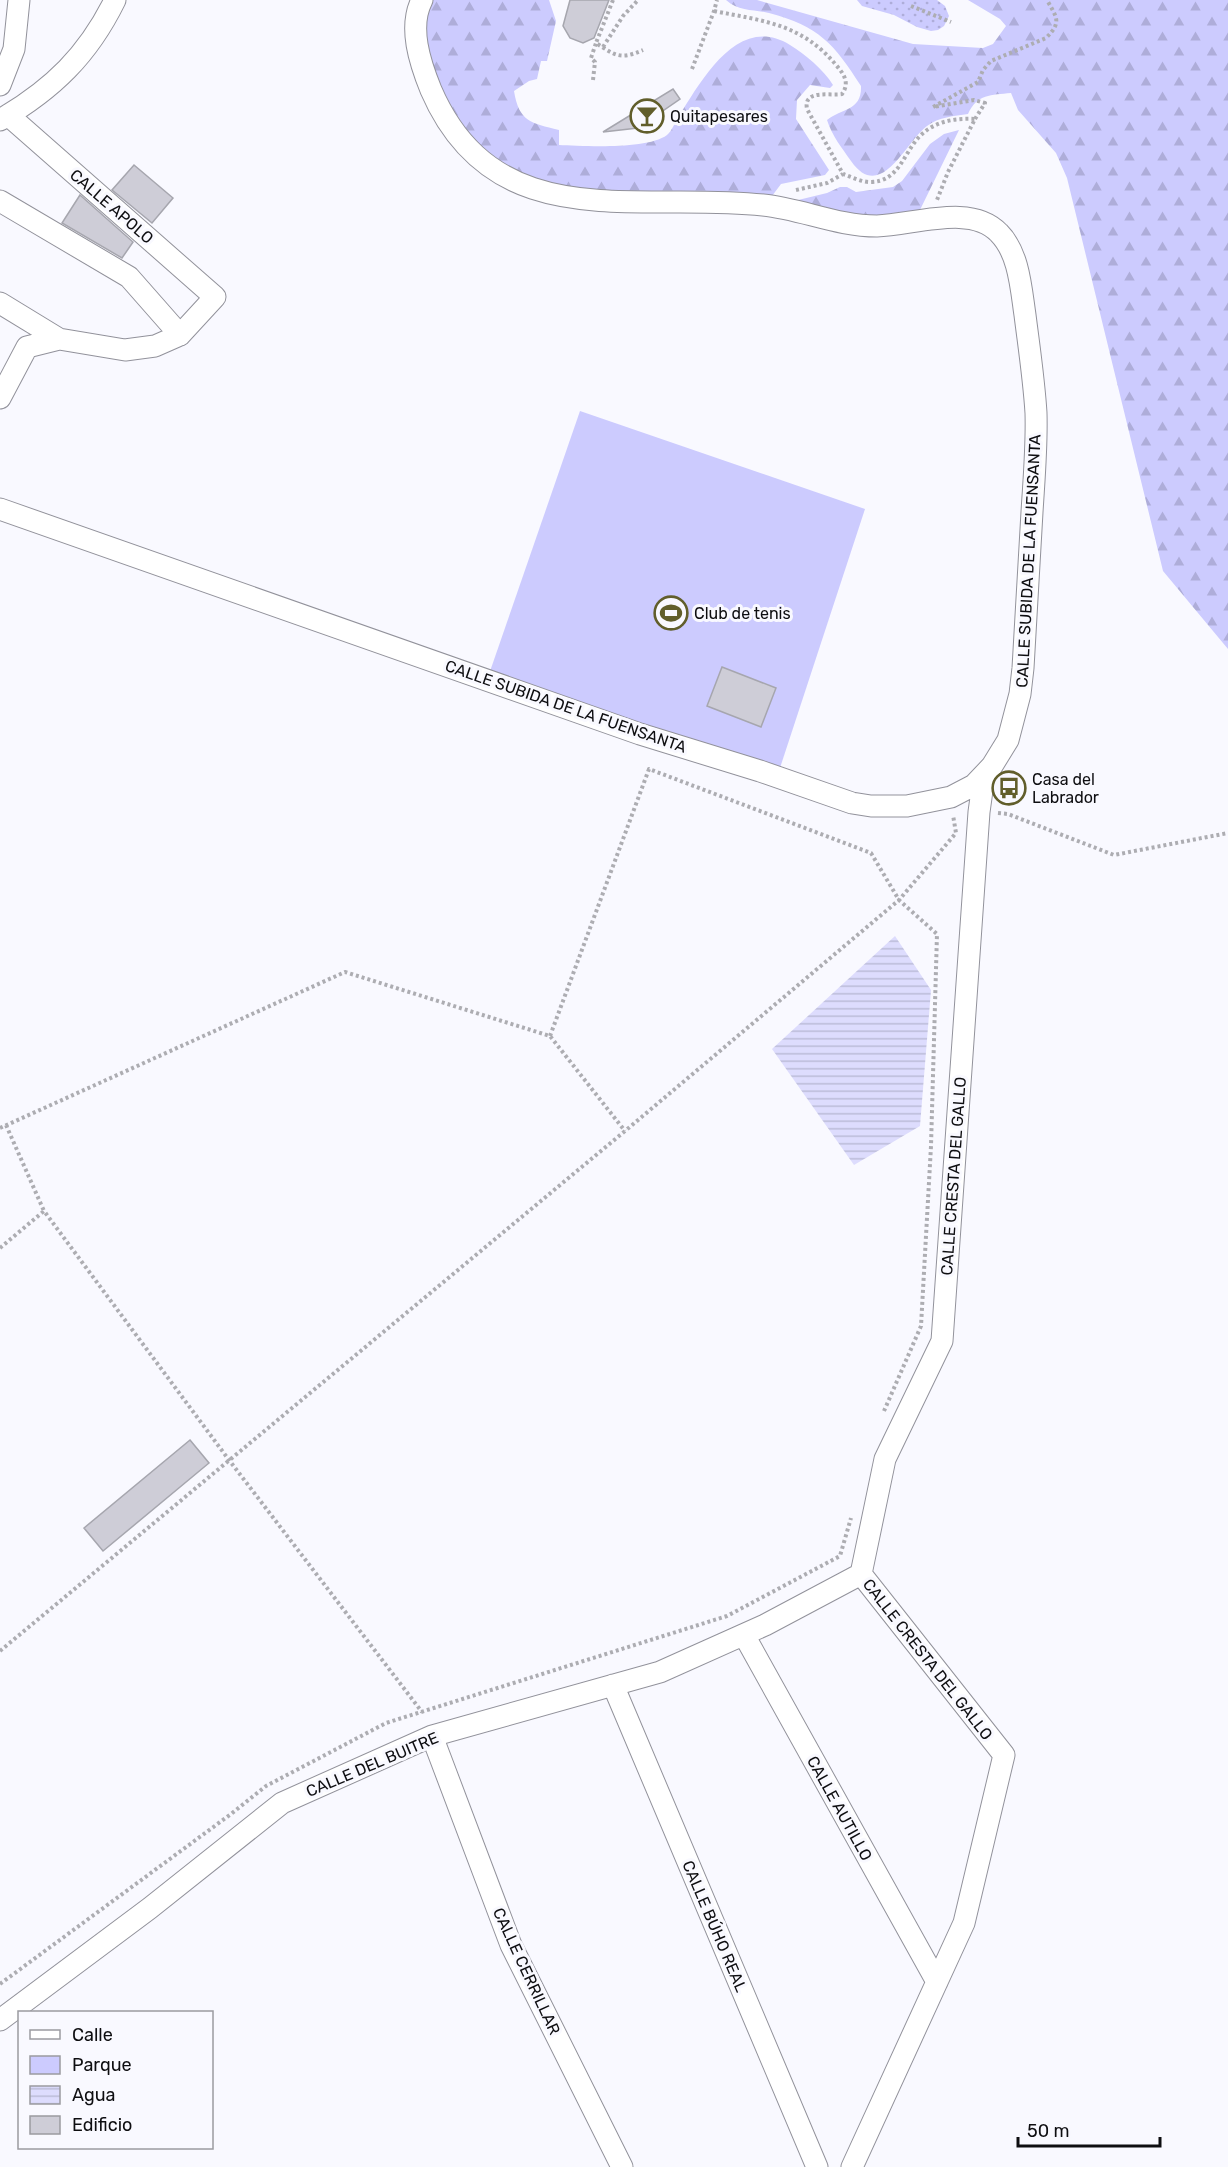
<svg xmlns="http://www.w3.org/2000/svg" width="1228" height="2167" font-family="Rubik,sans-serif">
	<defs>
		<pattern id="forest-firs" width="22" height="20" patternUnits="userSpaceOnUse" patternTransform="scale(1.5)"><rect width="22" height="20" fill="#cccbfe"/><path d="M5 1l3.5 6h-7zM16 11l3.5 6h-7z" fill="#aeadd9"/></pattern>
		<pattern id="garden-dots" width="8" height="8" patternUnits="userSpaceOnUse" patternTransform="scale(1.5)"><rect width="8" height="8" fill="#cccbfe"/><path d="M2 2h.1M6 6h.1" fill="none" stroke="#aeadd9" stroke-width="1.8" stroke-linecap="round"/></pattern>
		<pattern id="water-rules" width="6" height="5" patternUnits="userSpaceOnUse" patternTransform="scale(1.5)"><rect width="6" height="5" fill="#dddcfd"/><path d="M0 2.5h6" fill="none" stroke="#bcbcd8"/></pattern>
	</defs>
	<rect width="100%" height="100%" fill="#f9f9ff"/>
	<path fill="#cccbfe" d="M580,411L865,509L777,777L487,680Z"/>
	<path fill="url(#forest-firs)" d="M431,0H549L556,21L547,61H541L537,79L529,81L514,91C519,122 531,123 559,130V145C583,146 647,150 667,135C672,131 675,122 679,116C702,80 738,13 790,45C805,54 824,70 833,85L830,88L810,85L797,100L796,119L829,170L825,175L781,184L772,196L567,192L519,176L485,155L457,124L430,63L424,13Z
		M726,0H757L913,44L983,48L993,44L1006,26L1000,19L968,0H1228V649L1163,571L1067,178L1056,153L1018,110L1011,93C991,95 977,94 968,114C954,116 939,117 927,126C906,141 881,204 851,161C842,148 832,136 827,120C842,108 862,111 861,86C834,44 819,26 769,13C754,9 739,12 726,0Z
		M959,130L918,214L866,221L794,201L827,193L840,187H847L856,192L893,187L902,181L930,144L944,134Z"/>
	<path fill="url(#garden-dots)" d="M857,0H937L945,6L949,16L944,26L938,30L931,31L917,27L894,15L862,6Z"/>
	<path fill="url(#water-rules)" d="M895,936L931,990L920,1126L854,1165L772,1049Z"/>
	<path fill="#cecdd7" stroke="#a6a6ae" stroke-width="1.5" d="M570,0H609L594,38L583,43L570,38L563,26Z
		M673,89L680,99L638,128L603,132Z
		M134,165L173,198L152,223L112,190Z
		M80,195L133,242L122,258L62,223Z
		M722,667L776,688L761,727L707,706Z
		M190,1440L209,1463L103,1551L84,1528Z"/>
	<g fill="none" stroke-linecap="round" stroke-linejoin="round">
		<g stroke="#92929b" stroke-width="23">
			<path id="minor" d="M0,85L14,49L19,0
				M0,120C53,89 88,55 115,0
				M0,201L129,277L180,335
				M0,303L59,339
				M0,398L27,347L59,339L125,350L155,346L180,335L215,297L8,115
				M0,509L640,734L760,771L852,803L871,806H907L951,797L974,785L992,766L1008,740L1020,694L1023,668C1026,616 1029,564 1032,512C1034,479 1037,446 1036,413C1034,380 1029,347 1025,315C1021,288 1019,253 999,233C971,203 914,225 877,226C837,226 802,209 763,205C637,191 495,238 431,90C420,63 408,27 422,0
				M861,1574L885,1459L942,1341L979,812L984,776
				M744,1635L937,1982
				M613,1685L817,2167
				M432,1736L511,1945L622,2167
				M0,2020L150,1908L282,1803L432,1736L660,1672L765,1625L861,1574
				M852,2167L964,1923L1004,1755L861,1574"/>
		</g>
		<path stroke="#adadb2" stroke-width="4" stroke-dasharray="3 3" stroke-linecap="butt" d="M613,0L596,43C616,56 620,60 643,50
			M911,6L951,22
			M714,11C764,21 802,24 836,65C844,74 850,83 842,94C830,96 803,89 807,109L843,174C852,177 861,182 870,182C899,182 903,154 919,137C934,121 955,118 975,119L948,172L937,200
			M603,47L623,16L638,0
			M692,69L714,11L717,0
			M593,80L595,62L591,58L596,43
			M975,119L985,103L974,100L933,107L978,82L983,70L991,61L1046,38C1062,22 1057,18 1047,0
			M796,190L827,183L843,174
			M998,813L1008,814L1114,855L1228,833
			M550,1036L649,769L871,853L899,900L937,934L931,1146L921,1326L884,1411
			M6,1125L44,1211
			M0,1128L345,972L550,1036L625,1131
			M0,1248L44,1211L229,1460L422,1712
			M0,1651L625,1131L899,900L956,833L953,815
			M0,1984L231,1814L266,1786L386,1723L727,1616L840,1556L851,1518"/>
		<use href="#minor" stroke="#fff" stroke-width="21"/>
	</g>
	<defs>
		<g id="bar-ring" transform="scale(1.725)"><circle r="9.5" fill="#f9f9ff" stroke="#615e2b" stroke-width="1.5"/><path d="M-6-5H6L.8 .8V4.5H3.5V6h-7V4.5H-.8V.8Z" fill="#615e2b"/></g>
		<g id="stadium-ring" transform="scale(1.725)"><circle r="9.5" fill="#f9f9ff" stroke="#615e2b" stroke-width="1.5"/><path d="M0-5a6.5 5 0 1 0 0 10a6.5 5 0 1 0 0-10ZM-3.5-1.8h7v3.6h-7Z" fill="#615e2b"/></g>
		<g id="bus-ring" transform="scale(1.725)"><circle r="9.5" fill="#f9f9ff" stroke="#615e2b" stroke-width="1.5"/><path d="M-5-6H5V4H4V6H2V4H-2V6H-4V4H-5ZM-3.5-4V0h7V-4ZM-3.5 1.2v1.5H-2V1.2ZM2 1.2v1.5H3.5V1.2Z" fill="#615e2b"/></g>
	</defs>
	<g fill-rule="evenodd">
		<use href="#bar-ring" x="647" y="116"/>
		<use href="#stadium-ring" x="671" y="613"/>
		<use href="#bus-ring" x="1009" y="788"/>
	</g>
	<g text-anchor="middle" stroke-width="6" stroke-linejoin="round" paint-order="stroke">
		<g font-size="16" fill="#0e0e11" stroke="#f9f9ff" text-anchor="start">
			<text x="670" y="122">Quitapesares</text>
			<text x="694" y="619">Club de tenis</text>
			<text x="1032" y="785">Casa del<tspan x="1032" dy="18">Labrador</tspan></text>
		</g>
		<g font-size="16" fill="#0e0e11" stroke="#f9f9ff">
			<text transform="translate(112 206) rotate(41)" y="6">CALLE APOLO</text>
			<text transform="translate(1028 561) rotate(-87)" y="6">CALLE SUBIDA DE LA FUENSANTA</text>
			<text transform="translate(566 706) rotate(19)" y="6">CALLE SUBIDA DE LA FUENSANTA</text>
			<text transform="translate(953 1176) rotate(-86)" y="6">CALLE CRESTA DEL GALLO</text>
			<text transform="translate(928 1659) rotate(52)" y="6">CALLE CRESTA DEL GALLO</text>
			<text transform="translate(372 1764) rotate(-23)" y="6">CALLE DEL BUITRE</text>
			<text transform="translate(840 1808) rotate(61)" y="6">CALLE AUTILLO</text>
			<text transform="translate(715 1926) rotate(67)" y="6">CALLE BÚHO REAL</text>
			<text transform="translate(527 1971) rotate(65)" y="6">CALLE CERRILLAR</text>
		</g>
	</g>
	<rect x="18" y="2011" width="195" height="138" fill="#f9f9ff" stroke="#9b9ba0" stroke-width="1.5"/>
	<rect x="30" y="2030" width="30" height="9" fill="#ffffff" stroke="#9b9ba0" stroke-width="1.5"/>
	<text x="72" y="2041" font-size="18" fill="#0e0e11">Calle</text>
	<rect x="30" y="2056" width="30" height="18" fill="#cccbfe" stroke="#9b9ba0" stroke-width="1.5"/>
	<text x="72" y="2071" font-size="18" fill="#0e0e11">Parque</text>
	<rect x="30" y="2086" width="30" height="18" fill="url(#water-rules)" stroke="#9b9ba0" stroke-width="1.5"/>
	<text x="72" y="2101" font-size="18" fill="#0e0e11">Agua</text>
	<rect x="30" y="2116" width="30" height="18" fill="#cecdd7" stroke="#9b9ba0" stroke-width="1.5"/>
	<text x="72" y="2131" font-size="18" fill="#0e0e11">Edificio</text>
	<path d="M1018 2137v9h142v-9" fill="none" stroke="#0e0e11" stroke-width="3"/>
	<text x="1027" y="2137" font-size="18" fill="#0e0e11" stroke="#f9f9ff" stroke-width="4.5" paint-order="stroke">50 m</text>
</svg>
